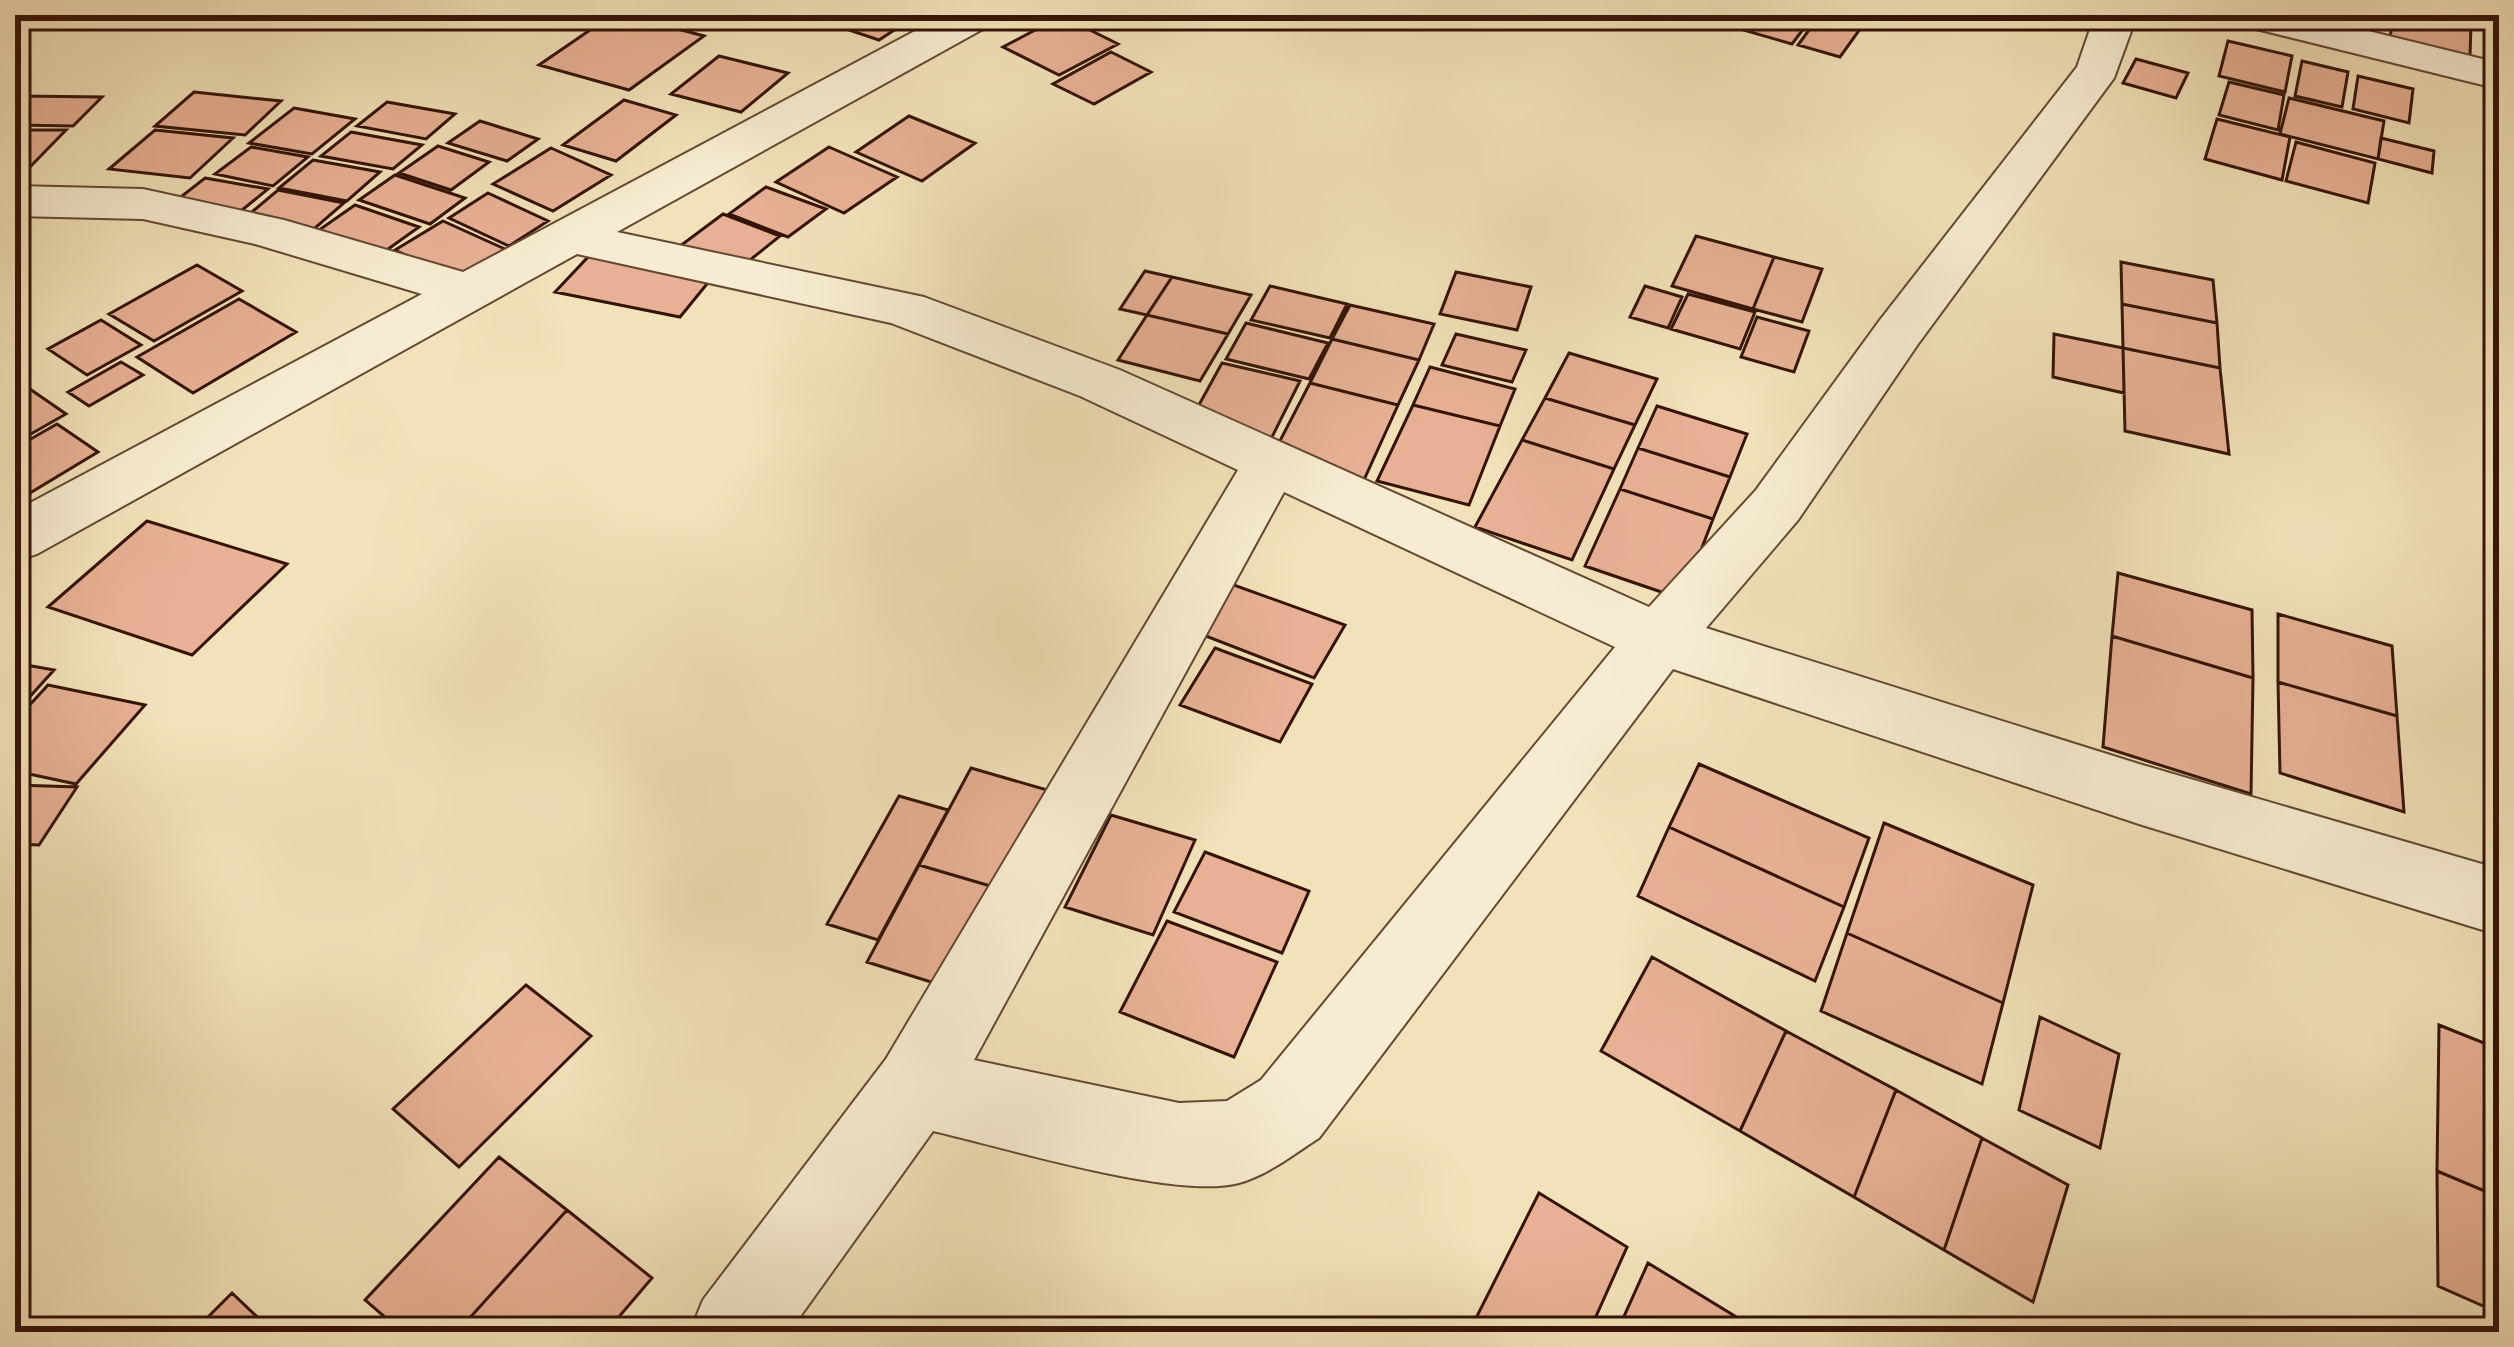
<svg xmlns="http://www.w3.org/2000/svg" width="2514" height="1347" font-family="'Gentium Book Plus',serif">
	<rect width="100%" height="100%" fill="#f2e2b9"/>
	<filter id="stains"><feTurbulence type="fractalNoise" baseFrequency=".00167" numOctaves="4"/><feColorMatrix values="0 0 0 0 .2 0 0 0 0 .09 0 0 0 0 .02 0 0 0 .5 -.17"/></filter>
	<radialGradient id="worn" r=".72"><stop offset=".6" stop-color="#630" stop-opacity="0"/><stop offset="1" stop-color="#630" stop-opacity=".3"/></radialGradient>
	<path fill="#e8b195" stroke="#351408" stroke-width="3" d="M612,15H626L704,36L629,90L539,65Z
		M837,15H917L879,40L825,22Z
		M1743,15H1814L1792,44L1733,27Z
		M1820,15L1863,25L1840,57L1798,45Z
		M2293,15H2372L2369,37Z
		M2393,15H2430L2471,24L2470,56L2390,38Z
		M1062,16L1118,44L1059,75L1003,47Z
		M2487,28L2499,30V62L2487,59Z
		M2228,41L2292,56L2285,92L2219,76Z
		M1111,52L1151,72L1094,104L1053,84Z
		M719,56L788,73L741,112L671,94Z
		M2136,59L2188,73L2176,98L2123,83Z
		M2302,61L2348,72L2342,107L2295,96Z
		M2358,76L2413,89L2409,123L2353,109Z
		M2229,82L2284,95L2278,130L2219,115Z
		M194,92L281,101L245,135L155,126Z
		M20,96L102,97L73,126L15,125V101Z
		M2289,98L2384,121L2378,159L2280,134Z
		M624,100L676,115L616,161L563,145Z
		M387,102L455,114L426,139L357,126Z
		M294,108L355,119L312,154L249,143Z
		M909,116L975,143L922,181L856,152Z
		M2217,119L2290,137L2282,180L2205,159Z
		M480,121L538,139L507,161L448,143Z
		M15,130H66L28,169H15Z
		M155,130L233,138L190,178L109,169Z
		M351,132L422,145L393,169L321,156Z
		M2381,138L2434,151L2432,173L2378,159Z
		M2296,142L2375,163L2368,203L2286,181Z
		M438,146L489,162L451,190L399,173Z
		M251,147L308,157L273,186L215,174Z
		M829,147L897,177L844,213L776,182Z
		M551,148L611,175L553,211L493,184Z
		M313,160L380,172L347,201L279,188Z
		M395,175L465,198L430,224L359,200Z
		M205,178L268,189L231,219L168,207Z
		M766,187L826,209L788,237L729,214Z
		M278,190L344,203L307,235L240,222Z
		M488,193L548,221L509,246L449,218Z
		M355,205L419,227L377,257L312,235Z
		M723,214L780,236L735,272L676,249Z
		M443,221L507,250L459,281L395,250Z
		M1696,236L1774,257L1753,309L1672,286Z
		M589,256L711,279L680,317L555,292Z
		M1774,257L1822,269L1802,322L1753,309Z
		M2121,262L2213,280L2217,323L2122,304Z
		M197,265L242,291L154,341L109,314Z
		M1145,271L1172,277L1147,315L1120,309Z
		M1456,272L1531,287L1517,330L1440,314Z
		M2496,275L2499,276V339L2486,335Z
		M1172,277L1251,295L1228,334L1147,315Z
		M1270,286L1347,304L1330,338L1251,320Z
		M1645,286L1682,297L1668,328L1630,317Z
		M1688,294L1755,312L1740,349L1671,329Z
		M239,299L296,332L193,393L137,357Z
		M2122,304L2217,323L2220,368L2123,348Z
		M1350,305L1434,324L1419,360L1332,339Z
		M1147,315L1228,334L1200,381L1118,360Z
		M1757,317L1809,331L1794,372L1741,357Z
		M101,320L141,345L87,375L48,349Z
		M1246,323L1328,343L1309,379L1226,359Z
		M1456,334L1526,350L1512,382L1442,365Z
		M2054,334L2123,348L2124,393L2053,377Z
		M1332,339L1419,360L1398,405L1310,383Z
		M2123,348L2220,368L2229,454L2125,431Z
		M1569,353L1657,379L1635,425L1545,398Z
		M121,362L143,375L89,406L68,392Z
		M1222,363L1300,381L1269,443L1189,423Z
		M1430,367L1515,389L1500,426L1413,405Z
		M1310,383L1398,405L1363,482L1271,458Z
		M27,387L66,414L15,443V393Z
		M1545,398L1635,425L1614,469L1522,440Z
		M1413,405L1500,426L1469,505L1377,481Z
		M1657,406L1747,434L1730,477L1638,448Z
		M57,424L98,452L15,502V448Z
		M1522,440L1614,469L1572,560L1475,527Z
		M1638,448L1730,477L1713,519L1620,489Z
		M1620,489L1713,519L1682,599L1585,566Z
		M147,521L287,564L192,655L48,607Z
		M2118,573L2252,610L2253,678L2112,636Z
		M1231,584L1345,625L1314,678L1198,633Z
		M2278,614L2392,646L2397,716L2278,682Z
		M2112,636L2253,678L2251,794L2103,747Z
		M1215,648L1312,684L1280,742L1180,705Z
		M15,663L54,670L15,713Z
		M2278,682L2397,716L2404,812L2280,773Z
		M48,685L145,705L76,784L15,771V721Z
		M1699,764L1869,838L1844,907L1669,827Z
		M971,768L1085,801L1038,900L919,865Z
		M15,785L77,787L39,845L15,844Z
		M899,796L948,810L878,940L827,924Z
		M1111,815L1195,840L1153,935L1065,907Z
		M1884,823L2033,885L2003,1003L1847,933Z
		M1669,827L1844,907L1815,981L1638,896Z
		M1205,852L1309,891L1282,953L1174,912Z
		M919,865L1038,900L992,1001L867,962Z
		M1167,921L1277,962L1234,1057L1120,1012Z
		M1847,933L2003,1003L1982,1084L1821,1011Z
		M1652,957L1786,1031L1740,1131L1601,1051Z
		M526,985L591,1036L459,1167L393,1109Z
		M2040,1017L2119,1054L2100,1148L2019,1110Z
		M2439,1025L2499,1049V1197L2437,1171Z
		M1786,1031L1896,1090L1854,1197L1740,1131Z
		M1896,1090L1982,1138L1944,1250L1854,1197Z
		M1982,1138L2068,1185L2033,1302L1944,1250Z
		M499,1157L567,1210L457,1332H402L365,1300Z
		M2437,1171L2499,1197V1313L2438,1286Z
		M1539,1193L1627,1247L1589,1332H1469Z
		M567,1210L652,1278L606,1332H457Z
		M1648,1263L1761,1332H1617Z
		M232,1293L273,1332H193Z"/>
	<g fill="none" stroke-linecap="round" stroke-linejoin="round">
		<g stroke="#644834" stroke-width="4">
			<path id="minor" d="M945,15H998L992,24L617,232L924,297L1120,370L1649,607L1756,490L1880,320L2077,67L2095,15H2137L2114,78L1918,344L1798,520L1706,628L2139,764L2499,869V935L2139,824L1673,669L1319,1138C1294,1154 1268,1175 1239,1183C1175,1200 1004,1147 933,1131L789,1332H690L703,1300L886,1059L1238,470L1080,396L891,323L577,254L37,554L15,561V511L422,294L255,244L143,219L15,216V186L143,189L284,220L463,272ZM1284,492L1615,647L1261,1080L1227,1101L1179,1103L974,1060Z
				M2230,15H2303L2499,63V89L2236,24Z"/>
		</g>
		<use href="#minor" fill="#f7ecd2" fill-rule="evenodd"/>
	</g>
	<rect width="2514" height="1347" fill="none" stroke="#f2e2b9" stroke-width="60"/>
	<rect x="18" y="18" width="2478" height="1311" fill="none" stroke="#351408" stroke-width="6"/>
	<rect x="30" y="30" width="2454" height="1287" fill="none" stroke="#351408" stroke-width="3"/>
	<rect width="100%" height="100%" filter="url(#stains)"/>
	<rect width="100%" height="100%" fill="url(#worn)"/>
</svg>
